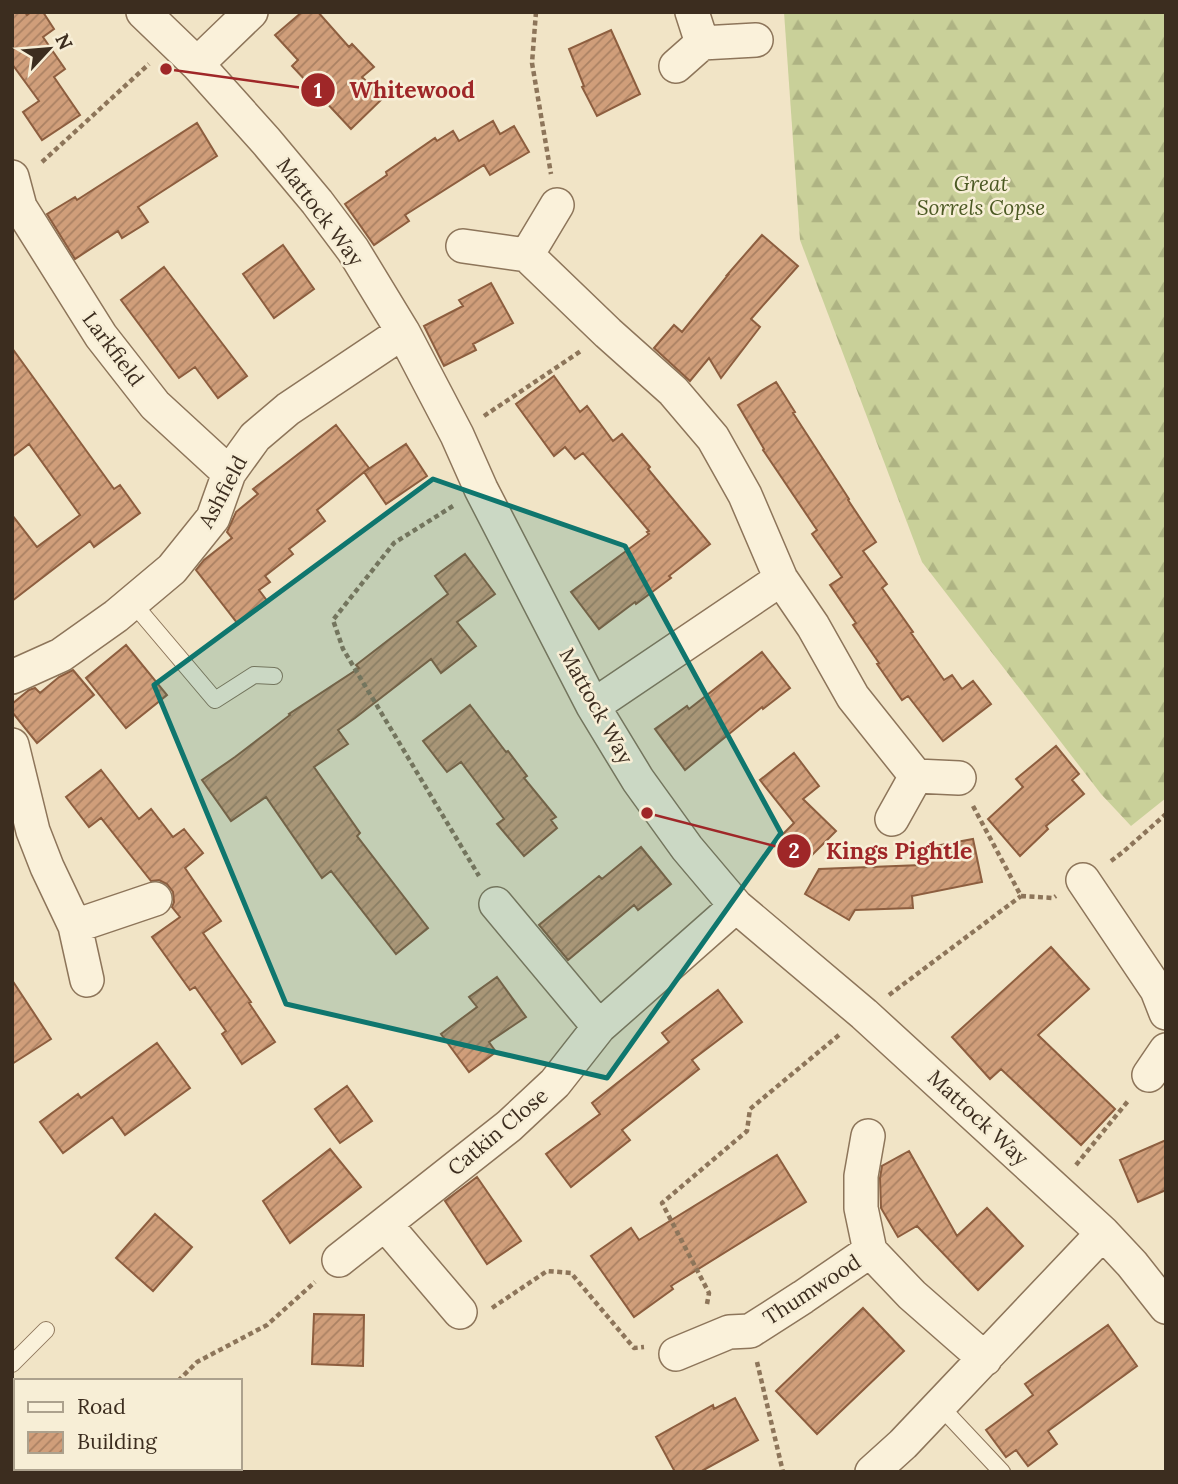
<svg xmlns="http://www.w3.org/2000/svg" width="1178" height="1484" font-family="Lora,serif">
	<defs>
		<pattern id="forest-firs" width="22" height="20" patternUnits="userSpaceOnUse" patternTransform="scale(1.75)"><rect width="22" height="20" fill="#c9d099"/><path d="M5 1l3.5 6h-7zM16 11l3.5 6h-7z" fill="#aeb383"/></pattern>
		<pattern id="building-hatch" width="6" height="6" patternUnits="userSpaceOnUse" patternTransform="scale(1.75)"><rect width="6" height="6" fill="#d09e7a"/><path d="M-1 1l2-2M0 6l6-6M5 7l2-2" fill="none" stroke="#aa8163"/></pattern>
	</defs>
	<rect width="100%" height="100%" fill="#f1e4c6"/>
	<path fill="url(#forest-firs)" d="M784,12H1166V798L1131,826L1101,794L922,562L800,240Z"/>
	<path fill="url(#building-hatch)" stroke="#8d5e3f" stroke-width="2" d="M12,12H25L27,15L31,12H43L54,29L43,37L65,69L54,77L80,115L42,140L23,112L39,101L12,64Z
		M302,12H318L349,47L352,44L374,67L362,77L383,98L351,129L292,66L298,60L275,35Z
		M611,30L640,94L597,116L582,87L584,86L569,49Z
		M493,121L500,134L514,126L529,152L490,175L484,165L405,215L409,221L374,245L345,204L387,175L386,172L435,138L437,141L453,131L459,141Z
		M197,123L217,156L138,207L148,222L122,238L118,231L75,259L47,214L75,197L77,200Z
		M762,235L798,266L751,319L760,327L721,378L709,358L690,381L654,348L674,325L682,332L728,275H727Z
		M283,245L314,289L274,318L243,274Z
		M164,267L247,376L218,398L195,367L179,378L121,300Z
		M491,283L513,323L473,344L476,350L444,366L424,326L463,306L459,300Z
		M12,348L114,489L120,485L140,513L94,547L90,541L12,601V515L37,547L80,515L29,444L12,457Z
		M554,376L580,412L587,406L613,441L622,434L650,467L648,469L710,544L669,576L671,578L636,604L635,602L599,629L571,592L649,534L647,532L649,531L583,453L575,459L565,447L554,456L516,404Z
		M776,382L795,412L793,413L849,499L848,500L876,542L863,551L887,584L882,588L913,632L911,633L944,680L952,675L962,689L973,681L991,704L943,741L908,696L902,700L877,664L879,663L853,625L856,623L830,585L842,577L812,534L817,530L763,450L764,449L738,405Z
		M336,425L369,468L317,510L325,521L289,549L293,554L265,576L270,582L259,590L268,602L238,624L196,570L204,560L232,538L227,532L236,512L258,494L253,489Z
		M406,444L427,476L386,504L364,472Z
		M465,554L495,594L457,622L476,646L441,673L431,659L355,718L338,730L348,744L314,767L360,833L357,836L428,928L396,954L331,871L322,878L266,797L231,821L202,780L235,757L290,715L289,714L359,668L356,665L448,594L435,576Z
		M126,645L167,695L126,728L86,678Z
		M762,652L790,688L763,709L762,707L685,770L655,729L687,706L689,709Z
		M73,670L94,695L37,743L12,712V704L29,690L35,688L40,693L59,677Z
		M470,705L506,752L508,751L527,776L524,778L556,817L551,820L557,828L524,856L497,824L504,819L461,762L447,772L423,741Z
		M1056,746L1079,774L1072,780L1084,794L1046,826L1048,829L1020,856L988,819L1023,787L1016,779Z
		M794,753L819,786L803,799L836,831L807,860L782,835L794,823L760,780Z
		M101,770L139,819L151,809L173,837L184,829L203,853L185,868L221,921L203,933L251,1002L249,1003L275,1042L242,1064L222,1034L226,1031L195,987L190,990L152,937L180,917L172,907L174,902L173,892L167,884L159,880L151,881L101,818L89,827L66,797Z
		M973,839L982,882L912,896L913,908L855,910L849,920L805,894L819,869L922,865L919,849Z
		M641,847L671,884L638,910L634,905L568,960L539,925L599,876L602,879Z
		M1051,947L1089,989L1038,1035L1115,1109L1081,1145L1001,1069L990,1079L952,1037Z
		M497,977L526,1017L489,1042L496,1052L469,1072L441,1034L477,1007L469,997Z
		M12,980L51,1039L12,1064Z
		M718,990L742,1022L692,1060L699,1069L622,1130L630,1140L571,1187L546,1154L600,1114L592,1103L669,1042L662,1033Z
		M157,1043L190,1088L125,1135L112,1117L63,1153L40,1122L78,1094L81,1098Z
		M347,1086L372,1121L340,1143L315,1109Z
		M1166,1140V1190L1138,1202L1120,1160Z
		M330,1149L361,1187L290,1243L263,1201Z
		M909,1151L957,1236L987,1208L1023,1246L978,1290L917,1226L898,1237L881,1208L880,1178L882,1166Z
		M777,1155L806,1202L671,1286L673,1289L634,1317L591,1256L631,1228L639,1240Z
		M477,1177L521,1241L487,1264L445,1201Z
		M155,1214L192,1247L153,1291L116,1258Z
		M863,1308L904,1351L817,1434L776,1391Z
		M314,1314L364,1315L363,1366L312,1364Z
		M1108,1325L1137,1366L1048,1431L1057,1444L1028,1466L1016,1450L1006,1457L986,1430L1033,1395L1025,1384Z
		M735,1398L758,1440L700,1472H675L656,1437L713,1405L714,1409Z"/>
	<g fill="none" stroke-linecap="round" stroke-linejoin="round">
		<g stroke="#8d755a" stroke-width="18">
			<path id="service" d="M132,602L215,700L254,675L274,676
				M12,1364L46,1330
				M940,1406L1002,1472"/>
		</g>
		<g stroke="#8d755a" stroke-width="36">
			<path id="minor" d="M143,12L197,64L266,141L317,202L353,250L403,332L457,435L481,489L593,706L638,780L687,848L736,906L864,1014L1103,1233L1132,1264L1166,1307
				M692,12L702,43
				M197,64L251,12
				M676,66L702,43L756,40
				M12,177L20,207L101,336L155,405L229,473
				M463,246L527,255L608,333L673,391L713,438L745,495L781,579L813,626L853,697L916,776
				M527,255L557,205
				M12,677L61,655L116,616L172,569L213,518L229,473L255,437L288,409L403,332
				M593,706L781,579
				M12,745L33,831L47,867L75,926L87,980
				M892,819L916,776L959,778
				M1083,880L1157,990L1166,1013
				M496,904L599,1027
				M75,926L155,899
				M1149,1075L1166,1050
				M868,1136L861,1176V1208L870,1251L912,1295L985,1359
				M385,1224L460,1312
				M339,1260L509,1126L555,1083L599,1027L736,906
				M676,1354L729,1332L750,1331L803,1297L870,1251
				M872,1472L903,1444L1103,1233"/>
		</g>
		<path stroke="#8d755a" stroke-width="4.5" stroke-dasharray="5 3.5" stroke-linecap="butt" d="M536,12L532,63L551,174
			M42,162L149,64
			M484,416L581,351
			M453,506L394,543L333,620L343,649L479,876
			M973,806L1021,896L1053,898L1056,896
			M1111,861L1123,852L1166,814
			M889,995L1021,896
			M1076,1165L1128,1101
			M707,1304L709,1293L662,1203L747,1131L750,1109L839,1035
			M492,1308L547,1271L571,1273L634,1348L644,1347
			M757,1362L783,1472
			M178,1381L197,1362L267,1325L315,1282
			M85,1472L89,1468"/>
		<use href="#service" stroke="#faf1da" stroke-width="16"/>
		<use href="#minor" stroke="#faf1da" stroke-width="33"/>
	</g>
	<path fill="#0f766e" fill-opacity="0.2" stroke="#0f766e" stroke-width="5" stroke-linejoin="round" d="M433,479L625,546L781,833L607,1078L286,1004L154,685Z"/>
	<g text-anchor="middle" stroke-width="5" stroke-linejoin="round" paint-order="stroke">
		<g font-size="21" font-style="italic" fill="#4c5a24" stroke="#f7eed6">
			<text x="981" y="191">Great<tspan x="981" dy="24">Sorrels Copse</tspan></text>
		</g>
		<g font-size="21" fill="#3c2d1f" stroke="#f7eed6">
			<text transform="translate(320 212) rotate(53)" y="7">Mattock Way</text>
			<text transform="translate(113 349) rotate(53)" y="7">Larkfield</text>
			<text transform="translate(223 492) rotate(-62)" y="7">Ashfield</text>
			<text transform="translate(596 706) rotate(61)" y="7">Mattock Way</text>
			<text transform="translate(978 1118) rotate(43)" y="7">Mattock Way</text>
			<text transform="translate(498 1132) rotate(-40)" y="7">Catkin Close</text>
			<text transform="translate(812 1290) rotate(-33)" y="7">Thumwood</text>
		</g>
	</g>
	<path fill="none" stroke="#9f2728" stroke-width="2.5" d="M166 69L318 90M647 813L794 851"/>
	<g fill="#9f2728" stroke="#f7eed6" stroke-width="2.5">
		<circle cx="166" cy="69" r="7"/>
		<circle cx="647" cy="813" r="7"/>
		<circle cx="318" cy="90" r="18"/>
		<circle cx="794" cy="851" r="18"/>
	</g>
	<g font-size="21" text-anchor="middle" font-weight="bold" fill="#fff">
		<text x="318" y="98">1</text>
		<text x="794" y="858">2</text>
	</g>
	<g font-size="23" text-anchor="middle" font-weight="bold" fill="#9f2728" stroke="#f7eed6" stroke-width="5" stroke-linejoin="round" paint-order="stroke">
		<text x="412" y="98">Whitewood</text>
		<text x="899" y="859">Kings Pightle</text>
	</g>
	<rect width="1178" height="1484" fill="none" stroke="#3c2d1f" stroke-width="28"/>
	<rect x="14" y="1379" width="228" height="91" fill="#f7eed6" stroke="#aca18d" stroke-width="2"/>
	<rect x="28" y="1402" width="35" height="10" fill="#faf1da" stroke="#aca18d" stroke-width="2"/>
	<text x="77" y="1414" font-size="21" fill="#3c2d1f">Road</text>
	<rect x="28" y="1432" width="35" height="21" fill="url(#building-hatch)" stroke="#aca18d" stroke-width="2"/>
	<text x="77" y="1449" font-size="21" fill="#3c2d1f">Building</text>
	<g transform="translate(49 49) rotate(64)" stroke="#f7eed6" stroke-width="5" paint-order="stroke">
	<path d="M0-5L12 26L0 18L-12 26Z" fill="#3c2d1f"/>
	<text y="-10" font-size="19" font-weight="bold" text-anchor="middle" fill="#3c2d1f">N</text>
	</g>
</svg>
